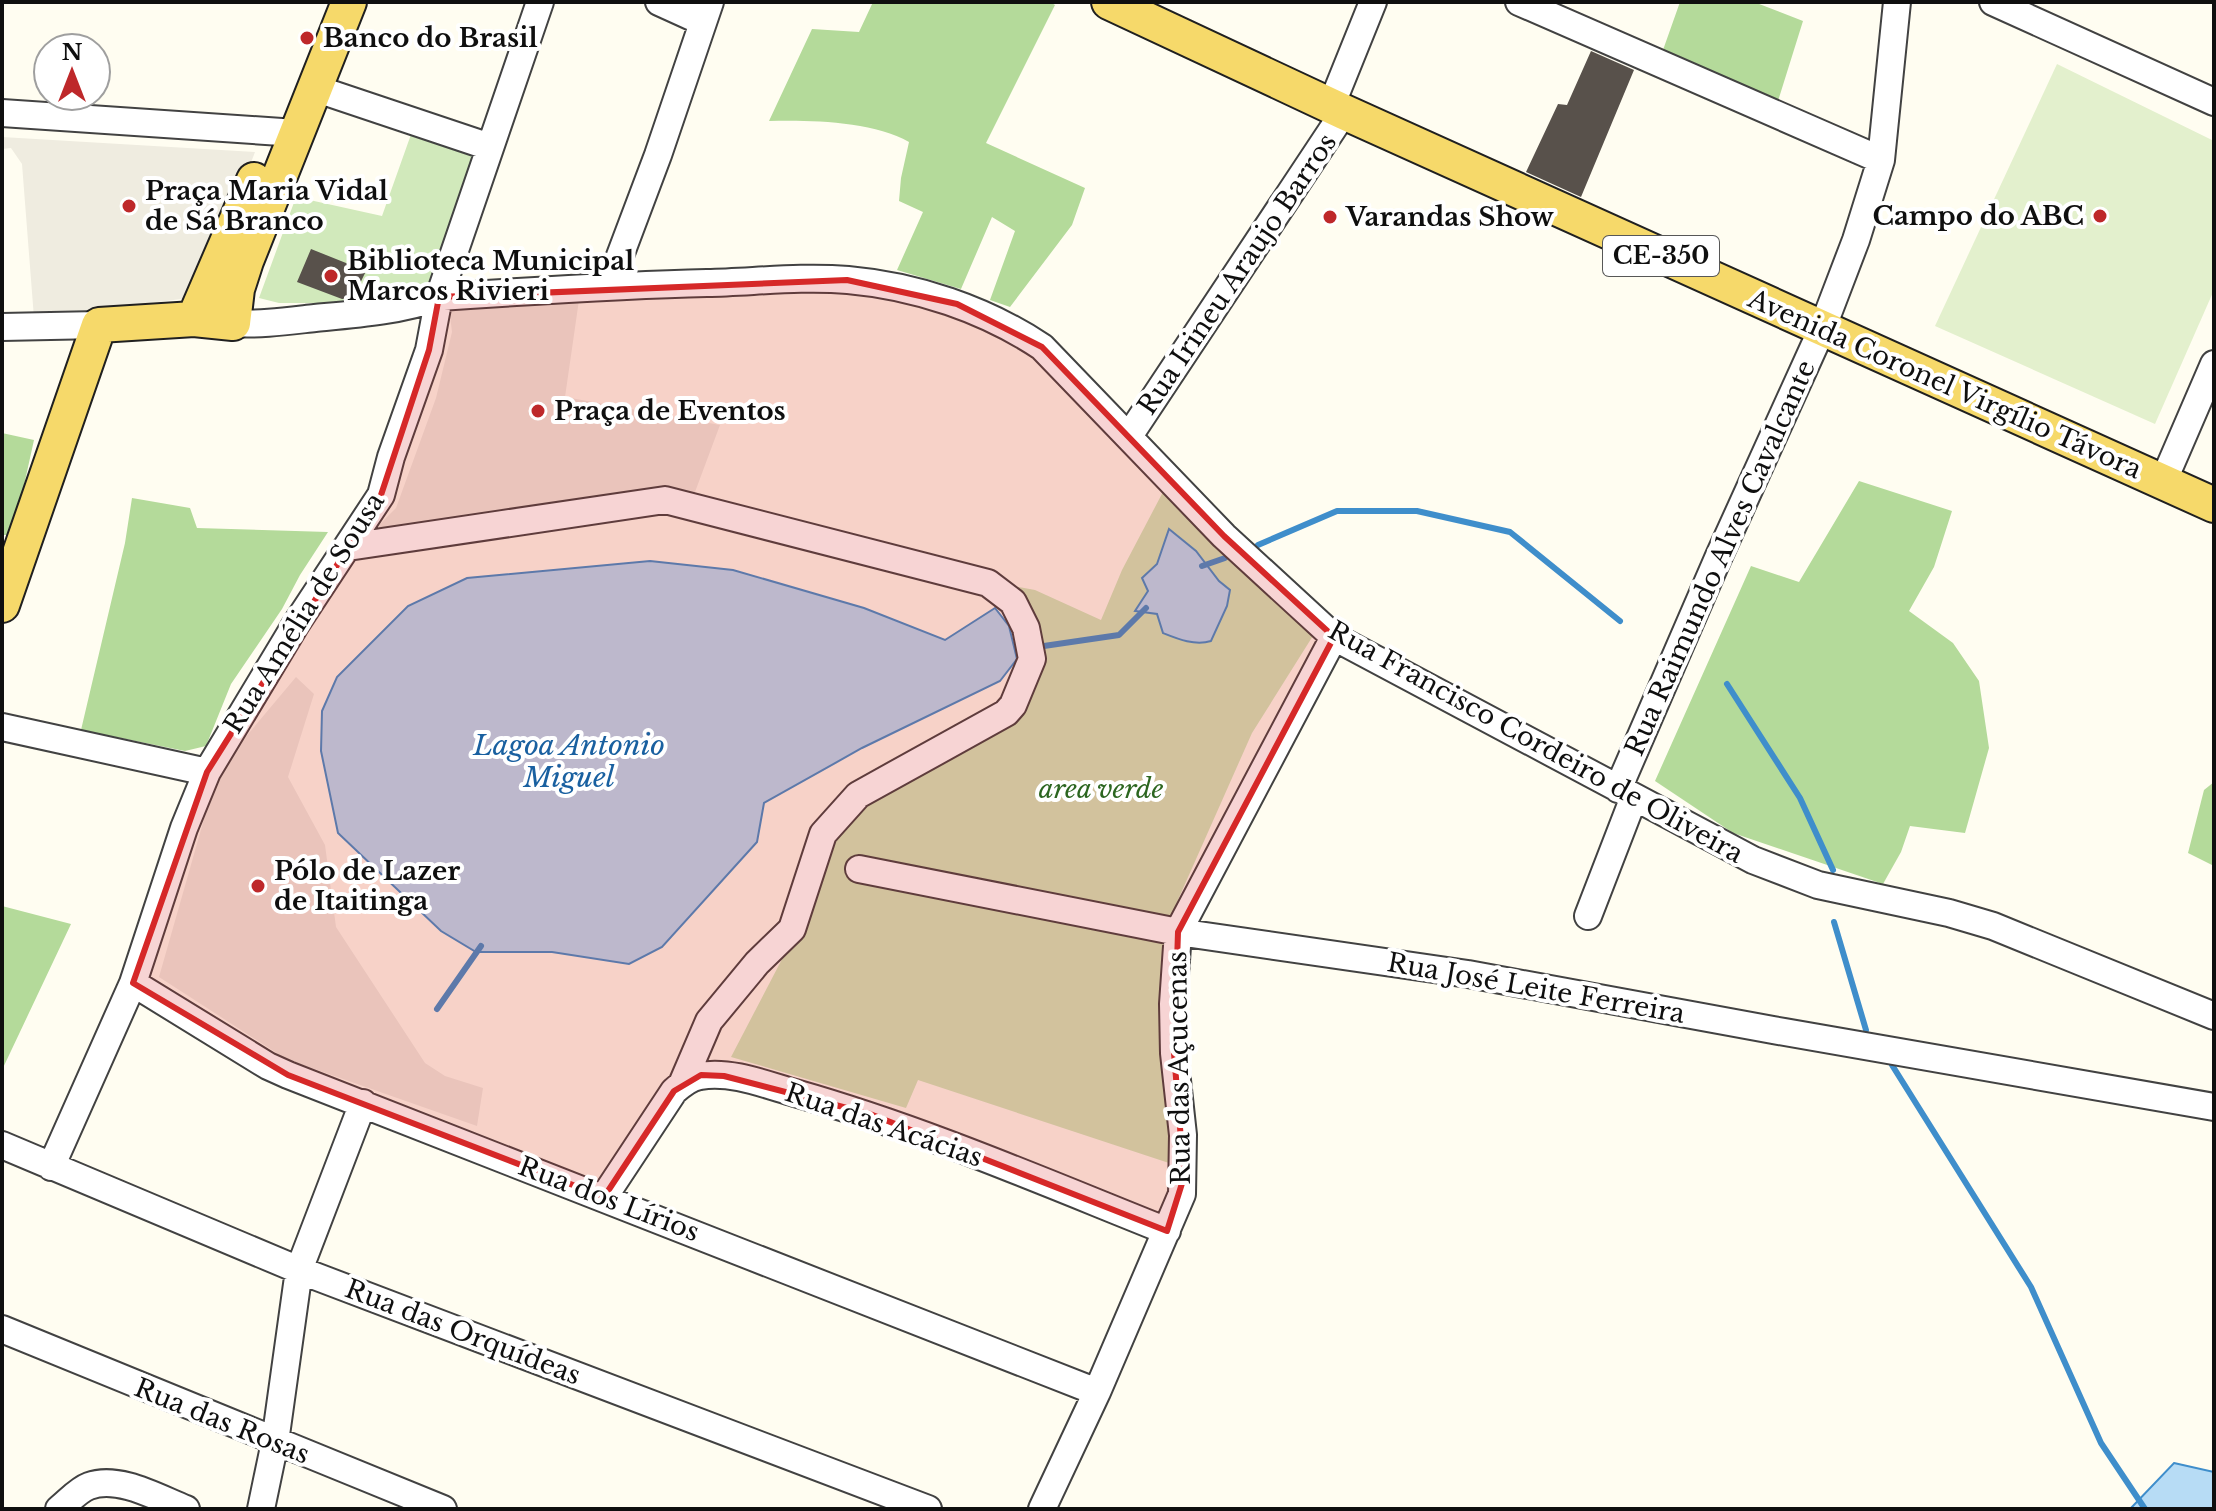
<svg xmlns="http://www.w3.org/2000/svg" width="2216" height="1511" font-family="'Libre Baskerville',serif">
	<rect width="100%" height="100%" fill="#fffdf1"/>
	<path fill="#d1e9bb" d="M414,126L476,150L436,287L333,312L313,303H279L259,298L296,197L382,216Z
		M1164,490L1316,631L1252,733L1169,920L854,858L846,875L1168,939L1175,1165L918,1080L906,1108L731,1057L792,940L824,856L856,806L962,746L1041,663L1002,584L1035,590L1101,620L1122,570Z"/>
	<path fill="#b4da9a" d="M873,2H1050L1055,5L986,143L1085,188L1072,225L1010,307L990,300L1015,231L992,217L961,289L897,270L923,212L899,201L901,178L909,142C873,121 810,120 769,121L812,29L859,32Z
		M1680,2H1754L1803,21L1778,101L1663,50Z
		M2,433L34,440L13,535H2Z
		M1859,481L1952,511L1934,567L1909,611L1953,643L1979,681L1989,748L1965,833L1910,826L1901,852L1883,884L1733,833L1655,781L1751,566L1799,582Z
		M132,498L190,508L197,528L328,532L300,575L282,609L231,684L206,746L185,751L81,730L125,543Z
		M2214,782V866L2188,853L2204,790Z
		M2,906L71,924L2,1070Z"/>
	<path fill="#e3f0cd" d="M2057,64L2214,141V290L2155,424L1935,326Z"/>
	<path fill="#efece0" d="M2,137L255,152L205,283L189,298L34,318L22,164L11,148L2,149Z
		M579,300L565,397L720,425L692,500L372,532L396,508L436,398L452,332L449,307Z
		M296,677L314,694L288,777L325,845L336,927L425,1063L445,1076L483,1088L477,1126L286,1059L159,977L218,770Z"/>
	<path fill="#b7dcf5" stroke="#3f8ecb" stroke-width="2" d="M1169,529L1196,551L1219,581L1230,590L1227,606L1211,641C1195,646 1178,639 1163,633L1157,614L1135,611L1148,591L1142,578L1157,564Z
		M650,561L733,570L864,608L945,640L995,608L1009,626L1017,659L1000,681L862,748L764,803L757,842L662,947L629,964L552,952H476L441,931L338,833L321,751L322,711L337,677L408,606L467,578Z
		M2174,1463L2214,1472V1509H2130Z"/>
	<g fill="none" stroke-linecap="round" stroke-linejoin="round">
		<path stroke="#3f8ecb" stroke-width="6" d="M1258,545L1337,511H1417L1510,532L1620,621
			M1202,566L1225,558
			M1037,647L1119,635L1146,608
			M1727,684L1800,798L1833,870
			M1834,922L1866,1030
			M437,1009L481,946
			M1892,1065L2031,1287L2101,1443L2145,1509"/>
	</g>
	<path fill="#58514b" d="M1591,51L1634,70L1581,197L1526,172L1558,104L1567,105Z
		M311,249L366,271L353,298L342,299L297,282Z"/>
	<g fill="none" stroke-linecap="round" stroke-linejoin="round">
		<g stroke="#424242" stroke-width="30">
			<path id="minor" d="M659,2L703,22
				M1519,2L1881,160
				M1993,2L2214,102
				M314,88L490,147
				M1331,106L1373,2
				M2,113L296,133
				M609,285L658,155L710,2
				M233,323C260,325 288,321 315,318C357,314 399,311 439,297C529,291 618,285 707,283C753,282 802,276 848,280C916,286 985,309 1042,347L1224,536L1334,637L1753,860L1818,885L1949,913L1993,926L2214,1016
				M2,327L99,325
				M1129,436L1344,112
				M2163,482L2214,364
				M348,547L665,500L988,583L1013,602L1026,628L1032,659L1013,705L1006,713L858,795L823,834L792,929L757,963L709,1021L682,1084
				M2,727L207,772
				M1618,789L1719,556L1822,329L1856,240L1881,160L1897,2
				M859,869L1178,932L1468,974L1773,1030L2214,1107
				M1588,916L1634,797
				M133,983L268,1066L288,1075L1097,1392
				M2,1145L299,1270L928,1509
				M51,1167L133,983L184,828L207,772L296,624L381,495L391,457L429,350L439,297L540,2
				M604,1197L674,1091C682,1084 690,1077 700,1076C730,1070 767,1085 795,1093C922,1129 1044,1182 1167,1231
				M2,1329L443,1509
				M59,1509C68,1502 78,1490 89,1486C119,1475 158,1498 186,1509
				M261,1509L275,1442L299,1270L363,1103
				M1042,1509L1097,1392L1182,1194L1183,1135L1174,1053L1173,1004L1178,932L1334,637"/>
		</g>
		<g stroke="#202020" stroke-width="38">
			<path id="major" d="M1109,2L1344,112L2214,505
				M194,319L254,180
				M2,605L99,325L194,319L233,323L237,289L246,261L349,2"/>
		</g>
		<use href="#minor" stroke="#fff" stroke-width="26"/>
		<use href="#major" stroke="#f6d96a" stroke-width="34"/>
	</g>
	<path fill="#d62828" fill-opacity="0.2" stroke="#d62828" stroke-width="6" stroke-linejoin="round" d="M847,280L957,304L1042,347L1224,536L1334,637L1178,932L1174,1053L1184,1177L1167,1231L870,1114L724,1076L701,1075L674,1091L604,1197L288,1075L133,983L207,772L381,495L429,350L439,297Z"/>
	<g fill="#be282a" stroke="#fff" stroke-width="3">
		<circle cx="307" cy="38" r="8"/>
		<circle cx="129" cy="206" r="8"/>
		<circle cx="2100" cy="216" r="8"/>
		<circle cx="1330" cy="217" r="8"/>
		<circle cx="331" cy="276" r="8"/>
		<circle cx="538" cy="411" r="8"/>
		<circle cx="258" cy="886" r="8"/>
	</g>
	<g text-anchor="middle" stroke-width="8" stroke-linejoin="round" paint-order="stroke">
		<rect fill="#fff" stroke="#575757" stroke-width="2" x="1603" y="236" width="116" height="40" rx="6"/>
		<g font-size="24" font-weight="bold" fill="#0f0f0f">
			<text x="1661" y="264">CE-350</text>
		</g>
		<g font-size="26" font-weight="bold" fill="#0f0f0f" stroke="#fff" text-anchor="start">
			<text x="323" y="47">Banco do Brasil</text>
			<text x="145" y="200">Praça Maria Vidal<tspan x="145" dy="30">de Sá Branco</tspan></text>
			<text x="2084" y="225" text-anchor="end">Campo do ABC</text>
			<text x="1346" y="226">Varandas Show</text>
			<text x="347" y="270">Biblioteca Municipal<tspan x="347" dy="30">Marcos Rivieri</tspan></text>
			<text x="554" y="420">Praça de Eventos</text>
			<text x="274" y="880">Pólo de Lazer<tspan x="274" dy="30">de Itaitinga</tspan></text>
		</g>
		<g font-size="26" fill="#0f0f0f" stroke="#fff">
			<text transform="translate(1237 274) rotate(-56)" y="9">Rua Irineu Araujo Barros</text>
			<text transform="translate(1945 384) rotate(24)" y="9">Avenida Coronel Virgílio Távora</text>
			<text transform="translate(1720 558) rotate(-66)" y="9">Rua Raimundo Alves Cavalcante</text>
			<text transform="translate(304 613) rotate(-58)" y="9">Rua Amélia de Sousa</text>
			<text transform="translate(1536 742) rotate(29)" y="9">Rua Francisco Cordeiro de Oliveira</text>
			<text transform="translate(1536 988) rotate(10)" y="9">Rua José Leite Ferreira</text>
			<text transform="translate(1179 1068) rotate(-91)" y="9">Rua das Açucenas</text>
			<text transform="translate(884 1125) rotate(19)" y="9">Rua das Acácias</text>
			<text transform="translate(609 1199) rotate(21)" y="9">Rua dos Lírios</text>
			<text transform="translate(463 1332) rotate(21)" y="9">Rua das Orquídeas</text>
			<text transform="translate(222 1421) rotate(22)" y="9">Rua das Rosas</text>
		</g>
		<g font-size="26" font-style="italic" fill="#2c6620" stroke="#fff">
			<text x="1101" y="798">area verde</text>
		</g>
		<g font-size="28" font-style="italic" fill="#1960a0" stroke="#fff">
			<text x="569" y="755">Lagoa Antonio<tspan x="569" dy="32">Miguel</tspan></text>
		</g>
	</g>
	<rect width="2216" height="1511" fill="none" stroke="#0f0f0f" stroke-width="8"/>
	<g transform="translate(72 72)"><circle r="38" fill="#ffffff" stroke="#9f9f9f" stroke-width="2"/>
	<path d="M0-6L14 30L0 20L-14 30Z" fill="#be282a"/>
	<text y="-12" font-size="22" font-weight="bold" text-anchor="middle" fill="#0f0f0f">N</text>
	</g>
</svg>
